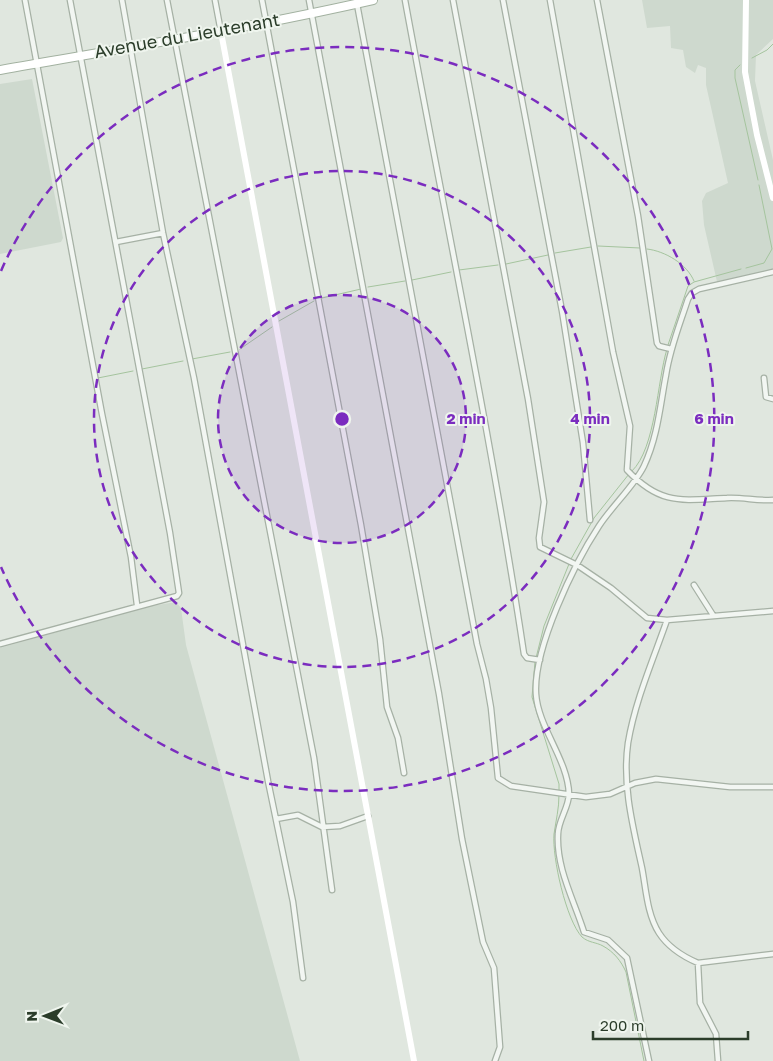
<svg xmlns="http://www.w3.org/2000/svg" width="773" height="1061" font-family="'Golos Text',sans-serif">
	<rect width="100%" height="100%" fill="#e0e7df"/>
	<path fill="#ced9ce" d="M642,0H773V39L756,55L755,81L773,160V271L718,286L704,225L702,201L706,193L728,183L706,85V68L698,65L695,73L686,67L683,50L671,48L670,26L647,28Z
		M32,79L63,238L61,242L0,254V84Z
		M176,602L181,608L186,645L300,1061H0V648L145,607Z"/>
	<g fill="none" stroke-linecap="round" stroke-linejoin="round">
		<path stroke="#a5c49e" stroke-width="1" d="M752,58L767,50L773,44
			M740,65L735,70V78L758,180
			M598,246L640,248
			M647,249C665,251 687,264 694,281
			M555,253L591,247
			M506,264L548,255
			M746,268L764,263L772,249L759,185
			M459,270L498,265
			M412,280L451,272
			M368,287L405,281
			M322,298L361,289
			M279,321L314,301
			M668,345L688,286L694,282L741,269
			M240,349L272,327
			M192,359L230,352
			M142,369L183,361
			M98,378L133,371
			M632,471C656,448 657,381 667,349
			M571,559L594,518L629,474
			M536,658L544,626L569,564
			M535,662L532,697L559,784V791
			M559,795C559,809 556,820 554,834C552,857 566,920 582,937C589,943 596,942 603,946C614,952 621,961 626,972L644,1061"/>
		<g stroke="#a6b1a5" stroke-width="7">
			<path id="street" d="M25,0L102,414L131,557L137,605
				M122,0L163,233L194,378L268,781L293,902L303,978
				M167,0L314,758L332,890
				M215,0L221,32
				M262,0L361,525L380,639L387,707L398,738L404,773
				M309,0L439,694L462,839L483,942L494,968L500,1047L495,1061
				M405,0C445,218 491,435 524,654L527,658L540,660
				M453,0L528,399L544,502L539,538L540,547L577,565L611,588L647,618L667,620L773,611
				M503,0L562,311L583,443L590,520
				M550,0L613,352L630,426L627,470C661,506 682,500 727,498C742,497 757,501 773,500
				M597,0L638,216L657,343L659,346L671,349
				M357,4L477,644L486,679L491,708L498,778L511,786L586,797L610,794L635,783L656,779L730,787H773
				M116,242L163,233
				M764,378L766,397L773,399
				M694,585L713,615
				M667,620C653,660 635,701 628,743C622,785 633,827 642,868C646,889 647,914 659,933C668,947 684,957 698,963L773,954
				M0,644L177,596L179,593L170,533L70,0
				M276,819L298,815L322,827L340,826L368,816
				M698,963L700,1003L716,1034L718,1061
				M649,1061L627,958L608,940L584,932C574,900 556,868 558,834C558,821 569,807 569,794C568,760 538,727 536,694C533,649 574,564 599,526C612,506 635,485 644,466C658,436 660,406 666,375C670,348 680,324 688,299L692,293L699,289L773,272"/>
		</g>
		<g stroke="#a2b1a0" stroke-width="10">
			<path id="primary" d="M0,70C125,48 250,28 373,0"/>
		</g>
		<use href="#street" stroke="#f2f6f2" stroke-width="4.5"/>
		<path stroke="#fff" stroke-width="6" d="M746,0L745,72L757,135L773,198
			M221,32L414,1061"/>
		<use href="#primary" stroke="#fff" stroke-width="8"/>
	</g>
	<circle cx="342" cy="419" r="124" fill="#7b2cbf" fill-opacity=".12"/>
	<g fill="none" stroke="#7b2cbf" stroke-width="2.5" stroke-dasharray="9 6">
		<circle cx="342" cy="419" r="124"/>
		<circle cx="342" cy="419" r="248"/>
		<path d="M1 271A372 372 0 1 1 1 567"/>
	</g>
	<g text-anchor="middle" stroke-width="4" stroke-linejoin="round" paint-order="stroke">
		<g font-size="18" fill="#2b3d2a" stroke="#eff5ee">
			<text transform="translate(187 36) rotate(-10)" y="6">Avenue du Lieutenant</text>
		</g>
	</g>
	<circle cx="342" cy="419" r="8" fill="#7b2cbf" stroke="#eff5ee" stroke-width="2.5"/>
	<g font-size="15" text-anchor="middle" font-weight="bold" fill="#7b2cbf" stroke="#eff5ee" stroke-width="4" stroke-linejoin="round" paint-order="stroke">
		<text x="466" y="424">2 min</text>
		<text x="590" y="424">4 min</text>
		<text x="714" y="424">6 min</text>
	</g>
	<g transform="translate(45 1016) rotate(269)" stroke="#eff5ee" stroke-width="4" paint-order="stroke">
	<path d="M0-4L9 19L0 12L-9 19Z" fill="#2b3d2a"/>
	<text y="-8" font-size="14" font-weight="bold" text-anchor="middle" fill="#2b3d2a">N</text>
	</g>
	<path d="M593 1031v8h155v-8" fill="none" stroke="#2b3d2a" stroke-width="2.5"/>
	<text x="600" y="1031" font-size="15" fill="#2b3d2a" stroke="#eff5ee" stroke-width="4" paint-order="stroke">200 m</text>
</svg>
